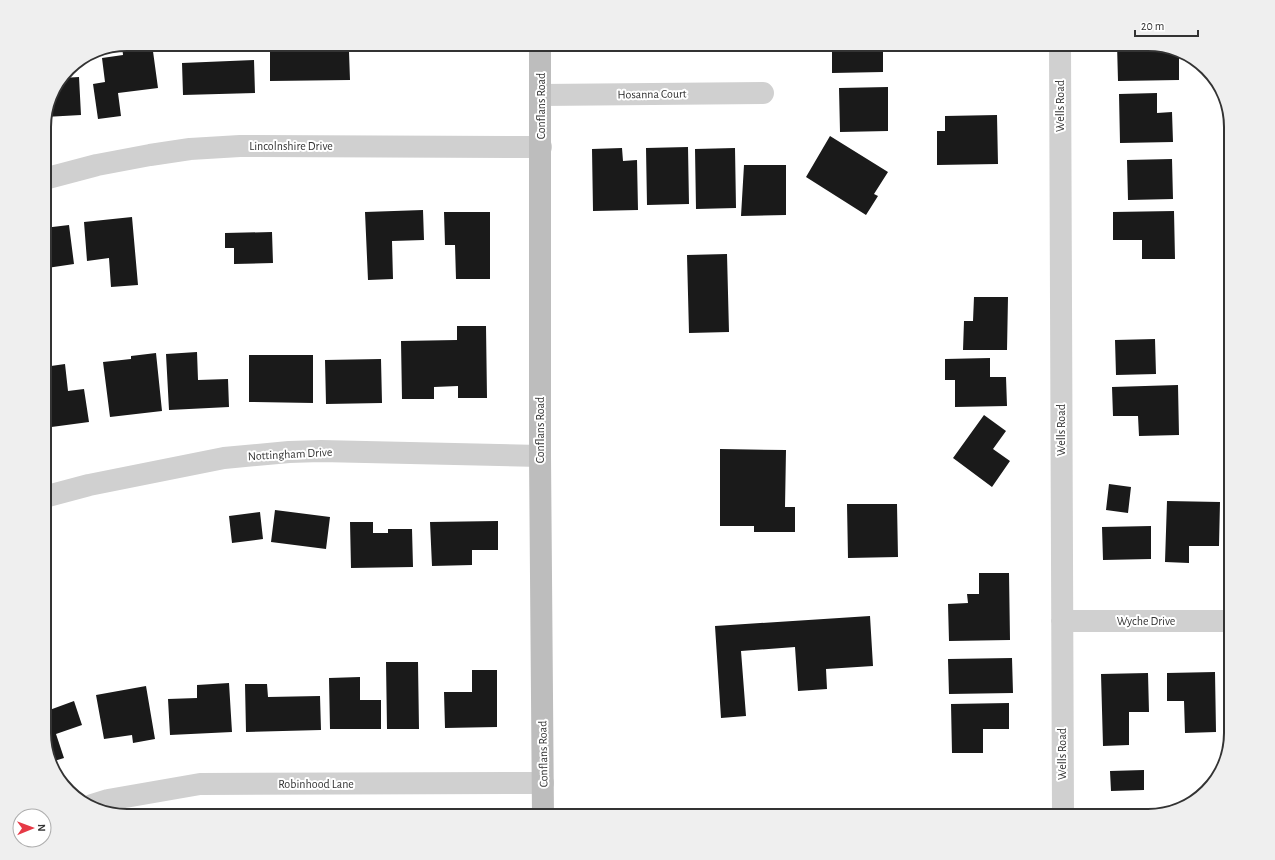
<svg xmlns="http://www.w3.org/2000/svg" width="1275" height="860" font-family="'Alegreya Sans',sans-serif">
	<rect width="100%" height="100%" fill="#fff"/>
	<path fill="#1a1a1a" d="M127,44H152L158,88L118,93L121,116L98,119L93,84L105,82L102,58L123,55L122,45Z
		M270,44H337L338,52H349L350,80L270,81Z
		M592,44H631V47H592Z
		M832,44H883V72L832,73Z
		M944,44H996V46L944,47Z
		M1117,44H1148L1160,48L1161,50H1168L1179,53V80L1118,81Z
		M254,60L255,93L183,95L182,63Z
		M79,77L81,115L45,117L50,95L62,78Z
		M888,87V131L840,132L839,88Z
		M1157,93V113L1172,112L1173,142L1120,143L1119,94Z
		M997,115L998,164L937,165V131H945V116Z
		M830,136L888,172L874,194L878,196L866,215L806,177Z
		M688,147L689,204L647,205L646,148Z
		M622,148L623,161L637,160L638,210L593,211L592,149Z
		M735,148L736,208L696,209L695,149Z
		M1172,159L1173,199L1128,200L1127,160Z
		M744,165H786V215L741,216Z
		M423,210L424,240L392,241L393,279L368,280L365,212Z
		M1174,211L1175,259H1142V240H1113V212Z
		M444,212H490V279H456L455,245H445Z
		M132,217L138,285L111,287L109,258L87,261L84,222Z
		M69,225L74,264L47,268L44,248V228Z
		M272,232L273,263L234,264V248H225V233Z
		M727,254L729,332L689,333L687,255Z
		M974,297H1008L1007,350H963L964,321H973Z
		M457,326H486L487,398H458V386L434,387V399H402L401,341L457,340Z
		M1155,339L1156,374L1116,375L1115,340Z
		M197,352L198,380L228,379L229,407L169,410L166,354Z
		M156,353L162,411L110,417L103,362L131,359V356Z
		M249,355H313V403L249,402Z
		M990,358V377H1006L1007,406L955,407V380H945V359Z
		M381,359L382,403L326,404L325,360Z
		M65,364L68,391L84,389L89,422L44,428V367Z
		M1178,385L1179,435L1139,436L1138,416H1113L1112,387Z
		M984,415L1006,431L993,449L1010,461L992,487L953,458Z
		M720,449L786,450L785,507H795V532H754V526H720Z
		M1109,484L1131,487L1128,513L1106,510Z
		M1167,501L1220,502L1219,546H1189V563L1165,562Z
		M847,504H897L898,557L848,558Z
		M275,510L330,517L326,549L271,542Z
		M260,512L263,539L232,543L229,516Z
		M498,521V550H472V565L432,566L430,522Z
		M350,522H373V533H388V529H412L413,567L351,568Z
		M1151,526V559L1103,560L1102,527Z
		M979,573H1009L1010,640L949,641L948,604L968,603L967,594H979Z
		M870,616L873,666L826,669L827,689L798,691L795,647L741,651L746,716L721,718L715,626Z
		M1012,658L1013,693L949,694L948,659Z
		M386,662H418L419,729H387Z
		M472,670H497V727L445,728L444,692H472Z
		M1215,672L1216,732L1185,733L1184,701H1167V673Z
		M1148,673L1149,712H1129V745L1103,746L1101,674Z
		M1223,673H1231V727H1224Z
		M360,677V700H381V729H330L329,678Z
		M229,683L232,732L170,735L168,699L197,698V685Z
		M245,684H267L268,697L320,696L321,730L246,732Z
		M146,686L155,739L133,743L132,735L104,739L96,695Z
		M74,701L82,725L56,734L64,758L51,762L44,738V712Z
		M1009,703V729H983V753H952L951,704Z
		M1144,770V790L1111,791L1110,771Z"/>
	<g fill="none" stroke-linecap="round" stroke-linejoin="round">
		<path stroke="#d0d0d0" stroke-width="22" d="M1060,44L1063,816
			M541,95L763,93
			M44,179L97,165L150,155L190,149L240,146L541,147
			M44,497L89,485L224,458L289,452L321,451L540,456
			M1062,621H1231
			M92,805L108,800L200,784L543,783"/>
		<path stroke="#bdbdbd" stroke-width="22" d="M540,44V456L543,816"/>
	</g>
	<g text-anchor="middle" stroke-width="4" stroke-linejoin="round" paint-order="stroke">
		<g font-size="12" fill="#333" stroke="#fff">
			<text transform="translate(652 94) rotate(-1)" y="4">Hosanna Court</text>
			<text transform="translate(541 106) rotate(-90)" y="4">Conflans Road</text>
			<text transform="translate(1060 106) rotate(-90)" y="4">Wells Road</text>
			<text x="291" y="150">Lincolnshire Drive</text>
			<text transform="translate(540 430) rotate(-90)" y="4">Conflans Road</text>
			<text transform="translate(1061 430) rotate(-90)" y="4">Wells Road</text>
			<text transform="translate(290 454) rotate(-3)" y="4">Nottingham Drive</text>
			<text x="1146" y="625">Wyche Drive</text>
			<text transform="translate(543 754) rotate(-91)" y="4">Conflans Road</text>
			<text transform="translate(1062 754) rotate(-90)" y="4">Wells Road</text>
			<text x="316" y="788">Robinhood Lane</text>
		</g>
	</g>
	<path d="M0 0H1275V860H0ZM127 51H1148A76 76 0 0 1 1224 127V733A76 76 0 0 1 1148 809H127A76 76 0 0 1 51 733V127A76 76 0 0 1 127 51Z" fill="#efefef" fill-rule="evenodd"/>
	<path fill="none" stroke="#333" stroke-width="2" d="M127 51H1148A76 76 0 0 1 1224 127V733A76 76 0 0 1 1148 809H127A76 76 0 0 1 51 733V127A76 76 0 0 1 127 51Z"/>
	<g transform="translate(32 828) rotate(89)"><circle r="19" fill="#ffffff" stroke="#adadad"/>
	<path d="M0-3L7 15L0 10L-7 15Z" fill="#e63946"/>
	<text y="-6" font-size="11" font-weight="bold" text-anchor="middle" fill="#333333">N</text>
	</g>
	<path d="M1135 30v6h63v-6" fill="none" stroke="#333333" stroke-width="2"/>
	<text x="1141" y="30" font-size="12" fill="#333333" stroke="#ffffff" stroke-width="3" paint-order="stroke">20 m</text>
</svg>
